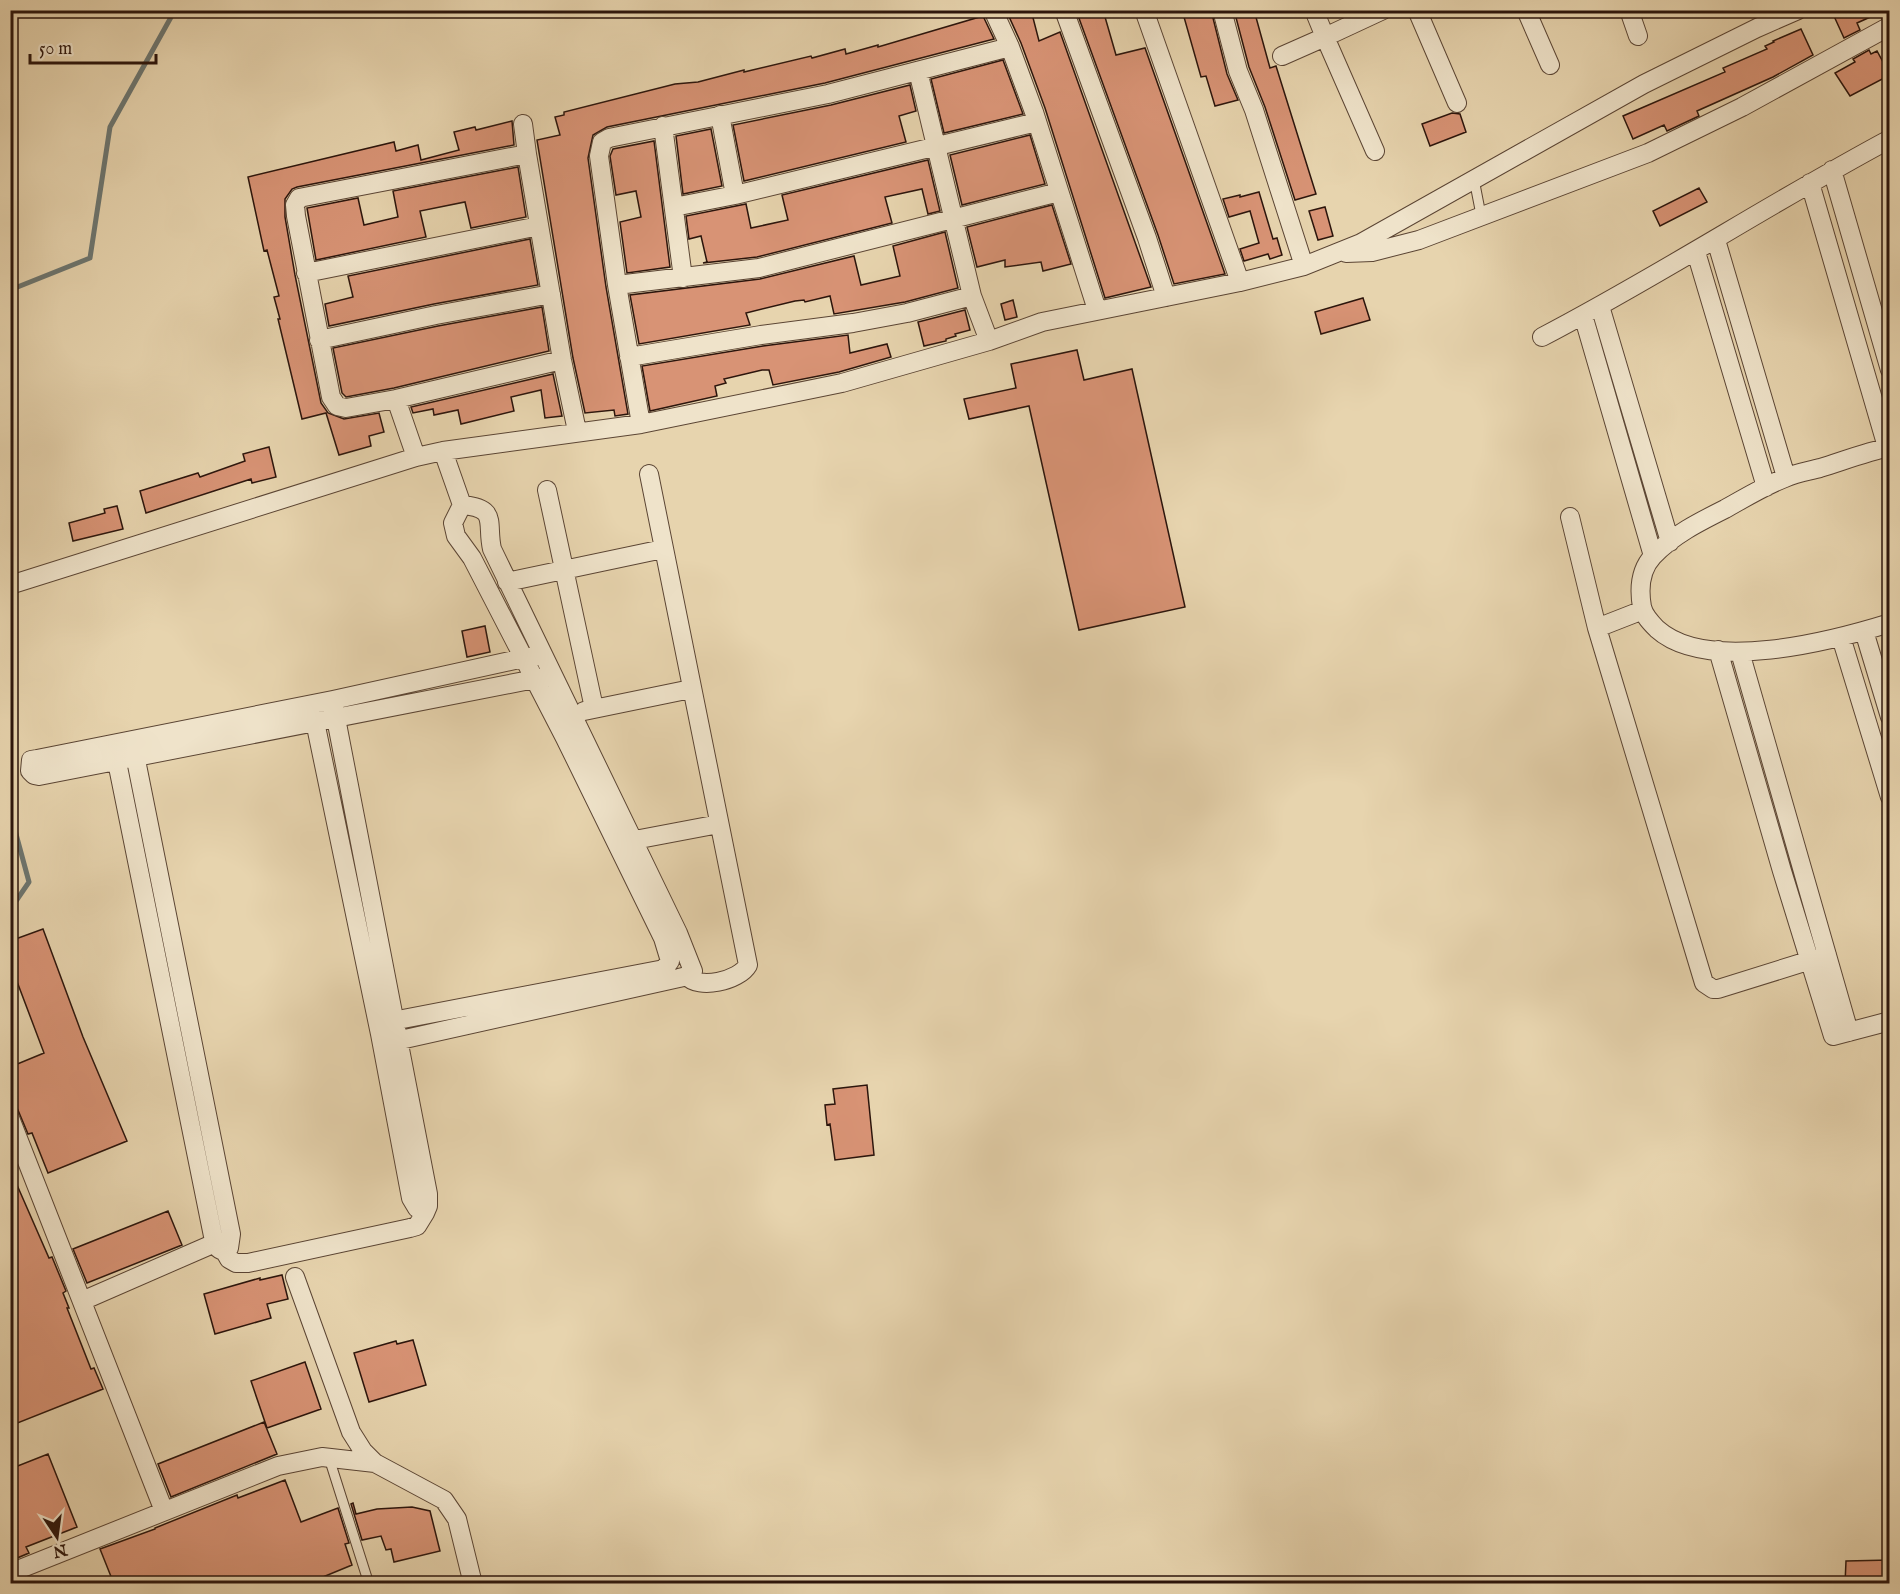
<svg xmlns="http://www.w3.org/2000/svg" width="1900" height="1594" font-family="'IM FELL English',serif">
	<rect width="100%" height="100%" fill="#e7d4ae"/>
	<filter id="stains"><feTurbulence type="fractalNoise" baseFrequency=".00333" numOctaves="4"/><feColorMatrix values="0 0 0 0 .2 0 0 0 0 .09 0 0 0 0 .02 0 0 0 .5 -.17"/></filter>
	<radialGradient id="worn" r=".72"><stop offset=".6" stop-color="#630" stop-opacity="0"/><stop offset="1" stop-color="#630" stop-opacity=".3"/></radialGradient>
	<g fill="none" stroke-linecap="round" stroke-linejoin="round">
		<path stroke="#6d7670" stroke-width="5" d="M10,290L90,258L110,127L175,10
			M10,812L29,882L16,901L10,904"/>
	</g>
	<path fill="#d89375" stroke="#2c150c" stroke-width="1.5" d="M1006,10H1031L1039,41L1060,32L1151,287L1105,298L1045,108L1021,43Z
		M1076,10H1103L1116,55L1145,48L1225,274L1174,284L1158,235Z
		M1182,10H1211L1227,74L1238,100L1215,106L1206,76L1201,77Z
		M1234,10H1254L1270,68L1276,66L1316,194L1295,200L1265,107L1249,67Z
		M1842,10H1886L1857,23L1860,30L1844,38L1833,14Z
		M983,16L994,39L825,83L607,127L593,135L588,158L606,287L628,414L615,416L614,410L585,413L573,358L537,140L560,135L555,117L564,115V112L675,84L698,82L744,70V72L811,56L812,58L845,49L846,54L878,45V47Z
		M1801,29L1813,55L1773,77L1697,111L1699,116L1667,131L1664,125L1633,139L1623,116L1725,72L1723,68L1767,49L1765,46L1774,42L1773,41Z
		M1869,50L1871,54L1877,51L1890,75L1850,96L1835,73L1855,62L1853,59Z
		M1003,60L1023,114L944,133L931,79Z
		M910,85L916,111L899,116L906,142L744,181L733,125L831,105Z
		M1452,113L1460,114L1466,132L1430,146L1422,124Z
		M512,121L514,145L297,187L292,189L285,199V217L295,275L321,403L328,413L344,419L379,413L384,432L369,436L371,446L339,455L326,413L302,419L278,319H280L274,297L279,296L267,250L264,251L248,177L394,142L396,151L418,145L421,160L459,150L454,132L475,127L476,130Z
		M711,129L722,186L683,194L676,136Z
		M1030,135L1045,184L962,205L950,155Z
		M654,141L670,267L627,273L620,222L641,217L636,191L616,195L610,156L613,149Z
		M928,160L940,211L928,214L922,189L885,197L892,223L757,257L703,263L707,262L701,236L689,239L686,216L746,204L751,228L788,220L782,195Z
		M518,167L526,217L471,228L465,202L420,211L426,237L316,260L307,208L358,198L364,225L398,217L393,191Z
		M1699,188L1707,202L1660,226L1653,211Z
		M1259,192L1273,239L1277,238L1282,255L1270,259L1268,254L1244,261L1240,249L1259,243L1250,211L1229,217L1223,199L1240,195V197Z
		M1052,205L1071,264L1043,271L1041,262L1005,267V260L977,267L967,227Z
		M1325,207L1333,236L1318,240L1309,211Z
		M945,232L958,288L905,302L834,314L830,296L805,302L804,300L795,301L746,313L750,325L639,344L630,295L760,279L854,256L861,285L900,276L893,246Z
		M530,239L538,285L434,304L329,326L325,304L353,297L348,276Z
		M1363,298L1370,320L1321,334L1315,312Z
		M1013,300L1017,317L1005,320L1001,304Z
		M542,307L549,351L394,388L346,397L342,393L333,348L438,326Z
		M965,310L970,330L955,334L956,336L946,339V341L924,346L918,322Z
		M848,335L850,353L887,344L891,357L839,372L773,385L769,370H762L724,379L726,383L715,386L717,396L650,411L642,366L763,346Z
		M1077,350L1084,380L1132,369L1185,607L1079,630L1029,406L969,419L964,399L1016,388L1011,364Z
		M553,374L562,416L545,418L541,390L511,397L514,411L461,424L458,410L434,415L433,409L413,413L411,407Z
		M269,447L276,477L252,483L251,479L146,513L140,491L198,473L200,477L245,461L243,454Z
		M117,506L123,529L73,541L69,523L105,513L104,509Z
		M485,626L490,652L467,657L462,631Z
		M43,929L83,1037L127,1141L48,1173L32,1133L28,1134L10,1091V1067L44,1053L10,963V941Z
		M867,1085L874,1155L835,1160L830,1124L827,1125L825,1105L835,1104L833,1089Z
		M10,1169L49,1258L52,1257L66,1291L63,1293L69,1308H67L91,1369L94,1368L103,1389L10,1426Z
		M168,1211L182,1245L87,1283L73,1249Z
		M282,1275L288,1299L267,1304L271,1318L215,1334L204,1294L260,1278V1280Z
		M413,1340L426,1385L369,1402L354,1353L396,1341L397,1344Z
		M305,1362L321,1409L267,1428L251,1381Z
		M264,1422L277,1454L171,1497L158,1464Z
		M48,1454L77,1527L26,1547L29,1553L10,1561V1469Z
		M285,1480L301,1522L338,1508L349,1543L345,1544L352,1565L306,1584H114L100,1549L155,1529V1528L237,1495L238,1498Z
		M353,1503L356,1514L377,1509L412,1507L430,1511L440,1551L394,1562L391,1549L386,1550L381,1536L362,1540L351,1504Z
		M1890,1560V1584H1845L1846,1561Z"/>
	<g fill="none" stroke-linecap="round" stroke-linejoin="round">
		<g stroke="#5b4534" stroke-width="11">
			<path id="lane" d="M1474,179L1481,215
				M329,1458L369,1584"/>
		</g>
		<g stroke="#5b4534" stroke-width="20">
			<path id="street" d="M993,10L1010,47
				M1064,10L1147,238L1166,297
				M1144,10L1240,282
				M1222,10L1238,71L1254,110L1304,266
				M1417,10L1457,103
				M1526,10L1550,65
				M1629,10L1638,36
				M1282,56L1325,37L1314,10
				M918,71L972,296L989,341
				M720,115L735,195
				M523,124L527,154
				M663,126L683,278
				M1375,151L1325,37L1383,10
				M1832,170L1890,370
				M1810,183L1887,447
				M674,207L735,195L1037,122
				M1716,240L1786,477
				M1696,252L1766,487
				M1346,253L1372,252L1419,240L1648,153L1742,107L1890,26
				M306,273L539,226
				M617,285L759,268L1059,192
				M1600,306L1670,542
				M1583,315L1653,556
				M1542,337C1661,275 1772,202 1890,139
				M319,340L436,315L551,294
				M629,357L761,335L853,323L907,313L972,296
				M396,399L562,360
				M641,424L617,285L599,156L602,142L609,138L828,94L1010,47L1034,112L1097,310
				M1890,447C1866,452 1843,461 1820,468C1809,471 1796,473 1785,478C1764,486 1745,498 1725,509C1699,522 1673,535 1653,556C1640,570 1639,590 1642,607C1644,616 1651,623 1657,629C1707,674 1832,641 1890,623
				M443,451L462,505
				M416,457L396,399L346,408L337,406L331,397L296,216L295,205L299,198L527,154L562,360L577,431
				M649,474L748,965C739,981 698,990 687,976
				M547,490L594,708
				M1570,517L1597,628
				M507,582L663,549
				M10,585L416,457L443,451L641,424L842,383L989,341L1042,322L1240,282L1304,266L1361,243L1644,84L1757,28L1798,10
				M1643,610L1597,628L1704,983L1713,989H1718L1827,955
				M1864,631L1890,717
				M1841,637L1890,797
				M1718,650L1782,871L1833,1036L1890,1021
				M1740,652L1849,1032
				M542,654L333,700L37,759L31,760L30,771L34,775L39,776L535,679L552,674
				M584,711L691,689
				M313,712L380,1034L411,1198L417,1208L425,1213L428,1206V1194L334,708
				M115,752L213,1236L219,1249L225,1252L229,1248L231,1234L133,745
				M624,842L719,824
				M382,1023L664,969L670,961L663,938L565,738L472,558L456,536L453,523L462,505
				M387,1043L679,978L691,975L693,971L678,933L492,549C486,523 499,508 462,505
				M10,1118L164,1511
				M225,1252L229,1259L236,1263H248L410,1228L417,1226L425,1213
				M295,1277L351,1432L363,1451L375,1463L444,1500L457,1519L473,1584
				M82,1301L215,1243
				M10,1573L278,1466L322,1457L375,1463"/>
		</g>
		<use href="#lane" stroke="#efe3ca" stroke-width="9"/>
		<use href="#street" stroke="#efe3ca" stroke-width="18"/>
	</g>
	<rect width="1900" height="1594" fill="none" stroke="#e7d4ae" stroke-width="36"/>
	<rect x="12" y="12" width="1876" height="1570" fill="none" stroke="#2c150c" stroke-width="3"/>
	<rect x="18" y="18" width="1864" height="1558" fill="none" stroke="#2c150c" stroke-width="1.5"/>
	<g transform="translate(57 1537) rotate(167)" stroke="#efe3ca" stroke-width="4.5" paint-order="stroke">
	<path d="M0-4.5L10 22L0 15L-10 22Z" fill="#2c150c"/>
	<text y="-9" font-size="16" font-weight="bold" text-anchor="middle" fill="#2c150c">N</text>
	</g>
	<path d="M30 54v9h126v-9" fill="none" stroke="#2c150c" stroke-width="3"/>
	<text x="39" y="54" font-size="18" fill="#2c150c" stroke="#efe3ca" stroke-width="4.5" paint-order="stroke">50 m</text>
	<rect width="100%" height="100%" filter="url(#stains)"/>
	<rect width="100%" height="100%" fill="url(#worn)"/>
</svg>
